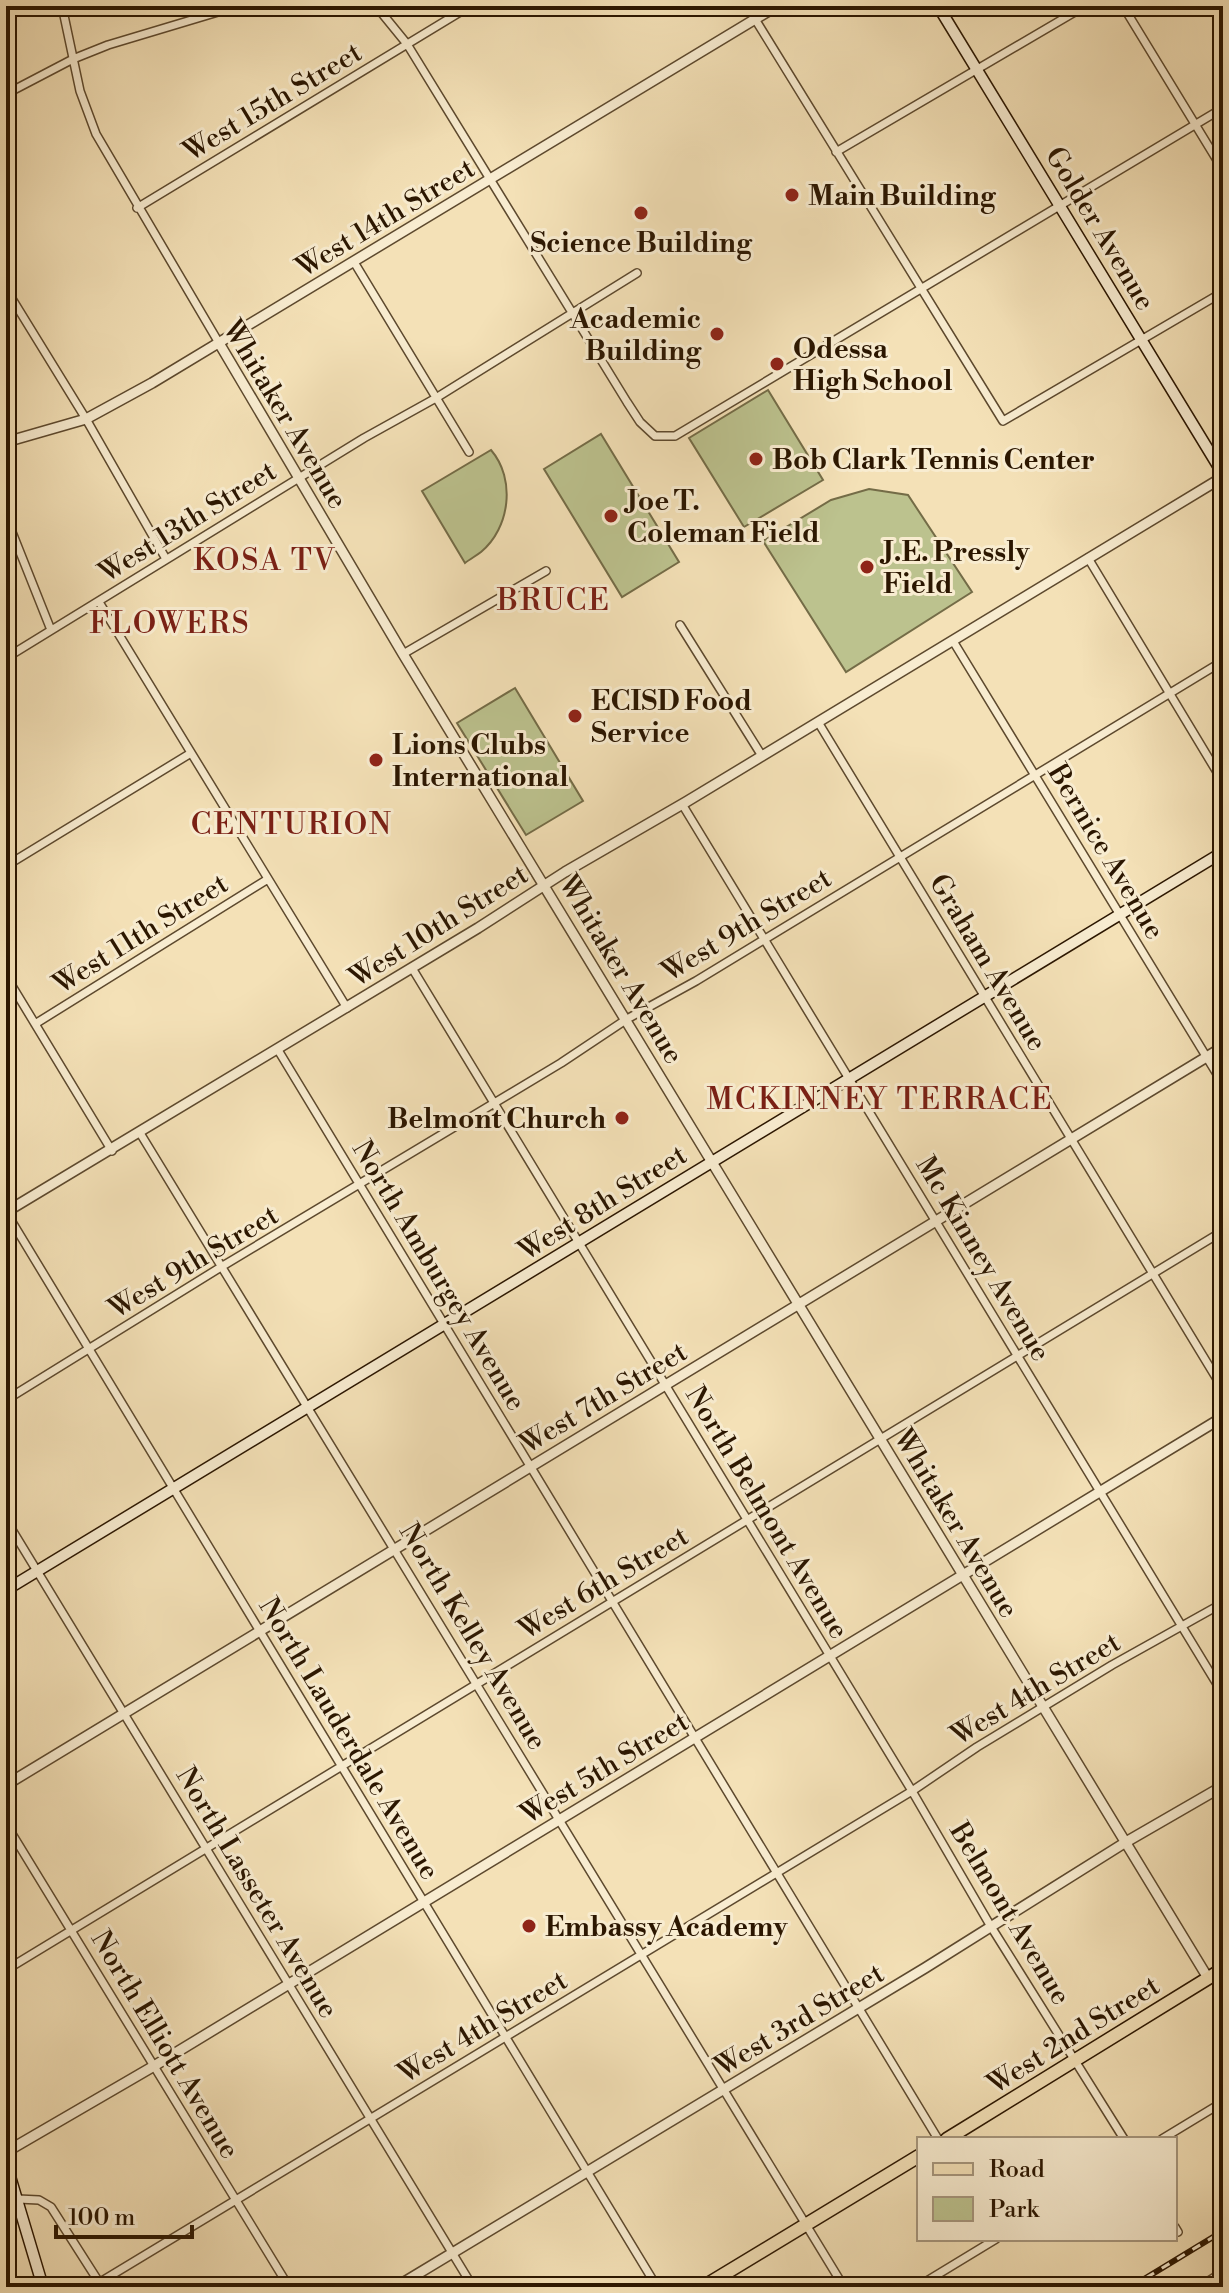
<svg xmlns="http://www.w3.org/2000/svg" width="1229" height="2293" font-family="'Libre Bodoni',serif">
	<rect width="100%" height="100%" fill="#f4e1b7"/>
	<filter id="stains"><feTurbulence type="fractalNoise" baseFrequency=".0025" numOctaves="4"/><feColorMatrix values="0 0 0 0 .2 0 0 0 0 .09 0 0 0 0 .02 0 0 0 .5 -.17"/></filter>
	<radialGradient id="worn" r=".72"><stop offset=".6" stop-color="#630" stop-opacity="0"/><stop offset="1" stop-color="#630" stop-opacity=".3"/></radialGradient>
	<path fill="#bcc28e" stroke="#746c47" stroke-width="2" d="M768,390L823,480L744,527L689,438Z
		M601,434L679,562L622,597L544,469Z
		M491,450C516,479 510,528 481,552C476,556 470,559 465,563L422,491Z
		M869,489L908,495L972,592L846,672L763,541L831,500Z
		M515,688L583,801L526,835L457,723Z"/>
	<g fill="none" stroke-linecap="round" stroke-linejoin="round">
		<g stroke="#5d492e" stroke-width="10">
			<path id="minor" d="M62,6L80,91L96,134L219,343
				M376,6L407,44L627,402L640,422L655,436H675L1223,108
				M747,6L1003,421L1223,292
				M1123,6L1223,170
				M6,94L73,59L108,45L238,6
				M836,152L1085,6
				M137,208L470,6
				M354,262L469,452
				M6,289L86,419L166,559
				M6,517L51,630
				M1088,558L1223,782
				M99,602L347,1008
				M680,625L762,756
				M953,641L1223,1084
				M403,654L546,571
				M6,658L364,438L436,398L637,273
				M818,722L1223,1389
				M682,804L1223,1694
				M6,866L191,753
				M412,968L912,1791L990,1925L1124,2139
				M6,976L112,1151
				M35,1024L268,879
				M278,1050L938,2139
				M140,1133L844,2287
				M6,1212L657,2287
				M6,1400L221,1267L561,1063L627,1019L696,981L1223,661
				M6,1520L473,2287
				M6,1824L289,2287
				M6,1970L1223,1231
				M1162,2139L1223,2102
				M18,2199L39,2200L51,2207L102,2287
				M1175,2227L1178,2232
				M92,2287L912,1791L977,1747L1112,1665L1223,1603
				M917,2287L996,2239"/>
		</g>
		<g stroke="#5d492e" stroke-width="12">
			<path id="tertiary" d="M219,343L403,654L1208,1978
				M6,442L86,419L152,383L777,6
				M6,1212L478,928L565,872L686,802L1223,477
				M6,1785L1223,1047
				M6,2152L154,2066L1223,1417
				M396,2287L925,1968L1126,1842L1223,1786
				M1201,2287L1223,2273"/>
		</g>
		<g stroke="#2b1600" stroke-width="13">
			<path id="secondary" d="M938,6L1223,474
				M6,1590L1223,852
				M6,2163L43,2287"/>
		</g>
		<g stroke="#2b1600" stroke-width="15">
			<path id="primary" d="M947,2139L1223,1969
				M703,2287L919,2156"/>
		</g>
		<use href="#minor" stroke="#f8ecd0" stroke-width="7"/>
		<use href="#tertiary" stroke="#f8ecd0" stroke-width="9"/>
		<use href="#secondary" stroke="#f8ecd0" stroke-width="10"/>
		<use href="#primary" stroke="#f4e1b7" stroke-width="12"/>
		<g stroke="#2b1600" stroke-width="6">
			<path id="rail" d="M1131,2287L1223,2231"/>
		</g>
		<use href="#rail" stroke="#f8ecd0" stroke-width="3" stroke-dasharray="9" stroke-linecap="butt"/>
	</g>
	<g fill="#8f2418" stroke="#f8ecd0" stroke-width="3">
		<circle cx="792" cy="195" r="8"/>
		<circle cx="641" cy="213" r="8"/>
		<circle cx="717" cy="334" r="8"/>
		<circle cx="777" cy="364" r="8"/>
		<circle cx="756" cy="459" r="8"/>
		<circle cx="611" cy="516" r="8"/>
		<circle cx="867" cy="567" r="8"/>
		<circle cx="575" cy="716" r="8"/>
		<circle cx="376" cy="760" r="8"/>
		<circle cx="622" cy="1118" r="8"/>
		<circle cx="529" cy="1926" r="8"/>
	</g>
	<g text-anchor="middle" stroke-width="6" stroke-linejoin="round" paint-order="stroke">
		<g font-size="28" fill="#2b1600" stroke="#f8ecd0">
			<text transform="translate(272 101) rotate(-31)" y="10">West 15th Street</text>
			<text transform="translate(385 217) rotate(-31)" y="10">West 14th Street</text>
			<text transform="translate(1101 228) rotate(59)" y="10">Golder Avenue</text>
			<text transform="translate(286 414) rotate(59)" y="10">Whitaker Avenue</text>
			<text transform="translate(187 521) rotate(-32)" y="10">West 13th Street</text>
			<text transform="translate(1107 851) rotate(59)" y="10">Bernice Avenue</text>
			<text transform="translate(746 924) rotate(-31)" y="10">West 9th Street</text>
			<text transform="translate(438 925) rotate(-32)" y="10">West 10th Street</text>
			<text transform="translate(140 933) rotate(-32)" y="10">West 11th Street</text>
			<text transform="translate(989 962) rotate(59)" y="10">Graham Avenue</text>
			<text transform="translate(622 969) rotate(59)" y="10">Whitaker Avenue</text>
			<text transform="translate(602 1202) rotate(-32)" y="10">West 8th Street</text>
			<text transform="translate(984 1258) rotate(59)" y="10">Mc Kinney Avenue</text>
			<text transform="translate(193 1261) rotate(-31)" y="10">West 9th Street</text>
			<text transform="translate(440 1275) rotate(59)" y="10">North Amburgey Avenue</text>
			<text transform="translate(603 1397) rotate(-31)" y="10">West 7th Street</text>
			<text transform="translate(768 1512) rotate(59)" y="10">North Belmont Avenue</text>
			<text transform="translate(957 1523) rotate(59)" y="10">Whitaker Avenue</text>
			<text transform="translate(603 1582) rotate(-31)" y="10">West 6th Street</text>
			<text transform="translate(474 1636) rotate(59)" y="10">North Kelley Avenue</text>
			<text transform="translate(1035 1688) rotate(-31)" y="10">West 4th Street</text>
			<text transform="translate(350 1738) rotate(59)" y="10">North Lauderdale Avenue</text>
			<text transform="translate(604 1767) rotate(-31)" y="10">West 5th Street</text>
			<text transform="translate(258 1892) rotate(59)" y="10">North Lasseter Avenue</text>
			<text transform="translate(1011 1913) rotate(59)" y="10">Belmont Avenue</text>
			<text transform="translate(799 2019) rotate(-31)" y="10">West 3rd Street</text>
			<text transform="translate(482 2026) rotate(-31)" y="10">West 4th Street</text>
			<text transform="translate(1073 2034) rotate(-32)" y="10">West 2nd Street</text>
			<text transform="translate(166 2044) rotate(59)" y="10">North Elliott Avenue</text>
		</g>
		<g font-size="28" font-weight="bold" fill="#2b1600" stroke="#f8ecd0" text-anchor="start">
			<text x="808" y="205">Main Building</text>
			<text x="641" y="252" text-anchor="middle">Science Building</text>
			<text x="701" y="328" text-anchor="end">Academic<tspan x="701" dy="32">Building</tspan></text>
			<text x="793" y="358">Odessa<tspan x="793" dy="32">High School</tspan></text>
			<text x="772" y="469">Bob Clark Tennis Center</text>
			<text x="627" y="510">Joe T.<tspan x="627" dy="32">Coleman Field</tspan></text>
			<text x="883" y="561">J.E. Pressly<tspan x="883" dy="32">Field</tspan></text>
			<text x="591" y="710">ECISD Food<tspan x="591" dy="32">Service</tspan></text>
			<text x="392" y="754">Lions Clubs<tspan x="392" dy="32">International</tspan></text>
			<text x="606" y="1128" text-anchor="end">Belmont Church</text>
			<text x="545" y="1936">Embassy Academy</text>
		</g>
		<g font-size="30" letter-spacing="2" fill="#7a1f14" stroke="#f8ecd0">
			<text x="265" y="570">KOSA TV</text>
			<text x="554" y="610">BRUCE</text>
			<text x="170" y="633">FLOWERS</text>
			<text x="292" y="834">CENTURION</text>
			<text x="880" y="1109">MCKINNEY TERRACE</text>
		</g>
	</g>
	<rect width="1229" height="2293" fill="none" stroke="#f4e1b7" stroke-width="32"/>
	<rect x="8" y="8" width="1213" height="2277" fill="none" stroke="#2b1600" stroke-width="4"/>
	<rect x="16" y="16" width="1197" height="2261" fill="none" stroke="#2b1600" stroke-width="2"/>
	<rect x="917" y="2137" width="260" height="104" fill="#f8ecd0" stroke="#a6967d" stroke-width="2"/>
	<rect x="933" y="2163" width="40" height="12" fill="#f4e1b7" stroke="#a6967d" stroke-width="2"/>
	<text x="989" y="2177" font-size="24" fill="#2b1600">Road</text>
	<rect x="933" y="2197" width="40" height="24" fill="#bcc28e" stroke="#a6967d" stroke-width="2"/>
	<text x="989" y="2217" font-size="24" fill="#2b1600">Park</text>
	<path d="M56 2225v12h136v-12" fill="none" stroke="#2b1600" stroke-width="4"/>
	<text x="68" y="2225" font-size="24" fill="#2b1600" stroke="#f8ecd0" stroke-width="6" paint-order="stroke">100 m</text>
	<rect width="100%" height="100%" filter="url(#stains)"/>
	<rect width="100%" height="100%" fill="url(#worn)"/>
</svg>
